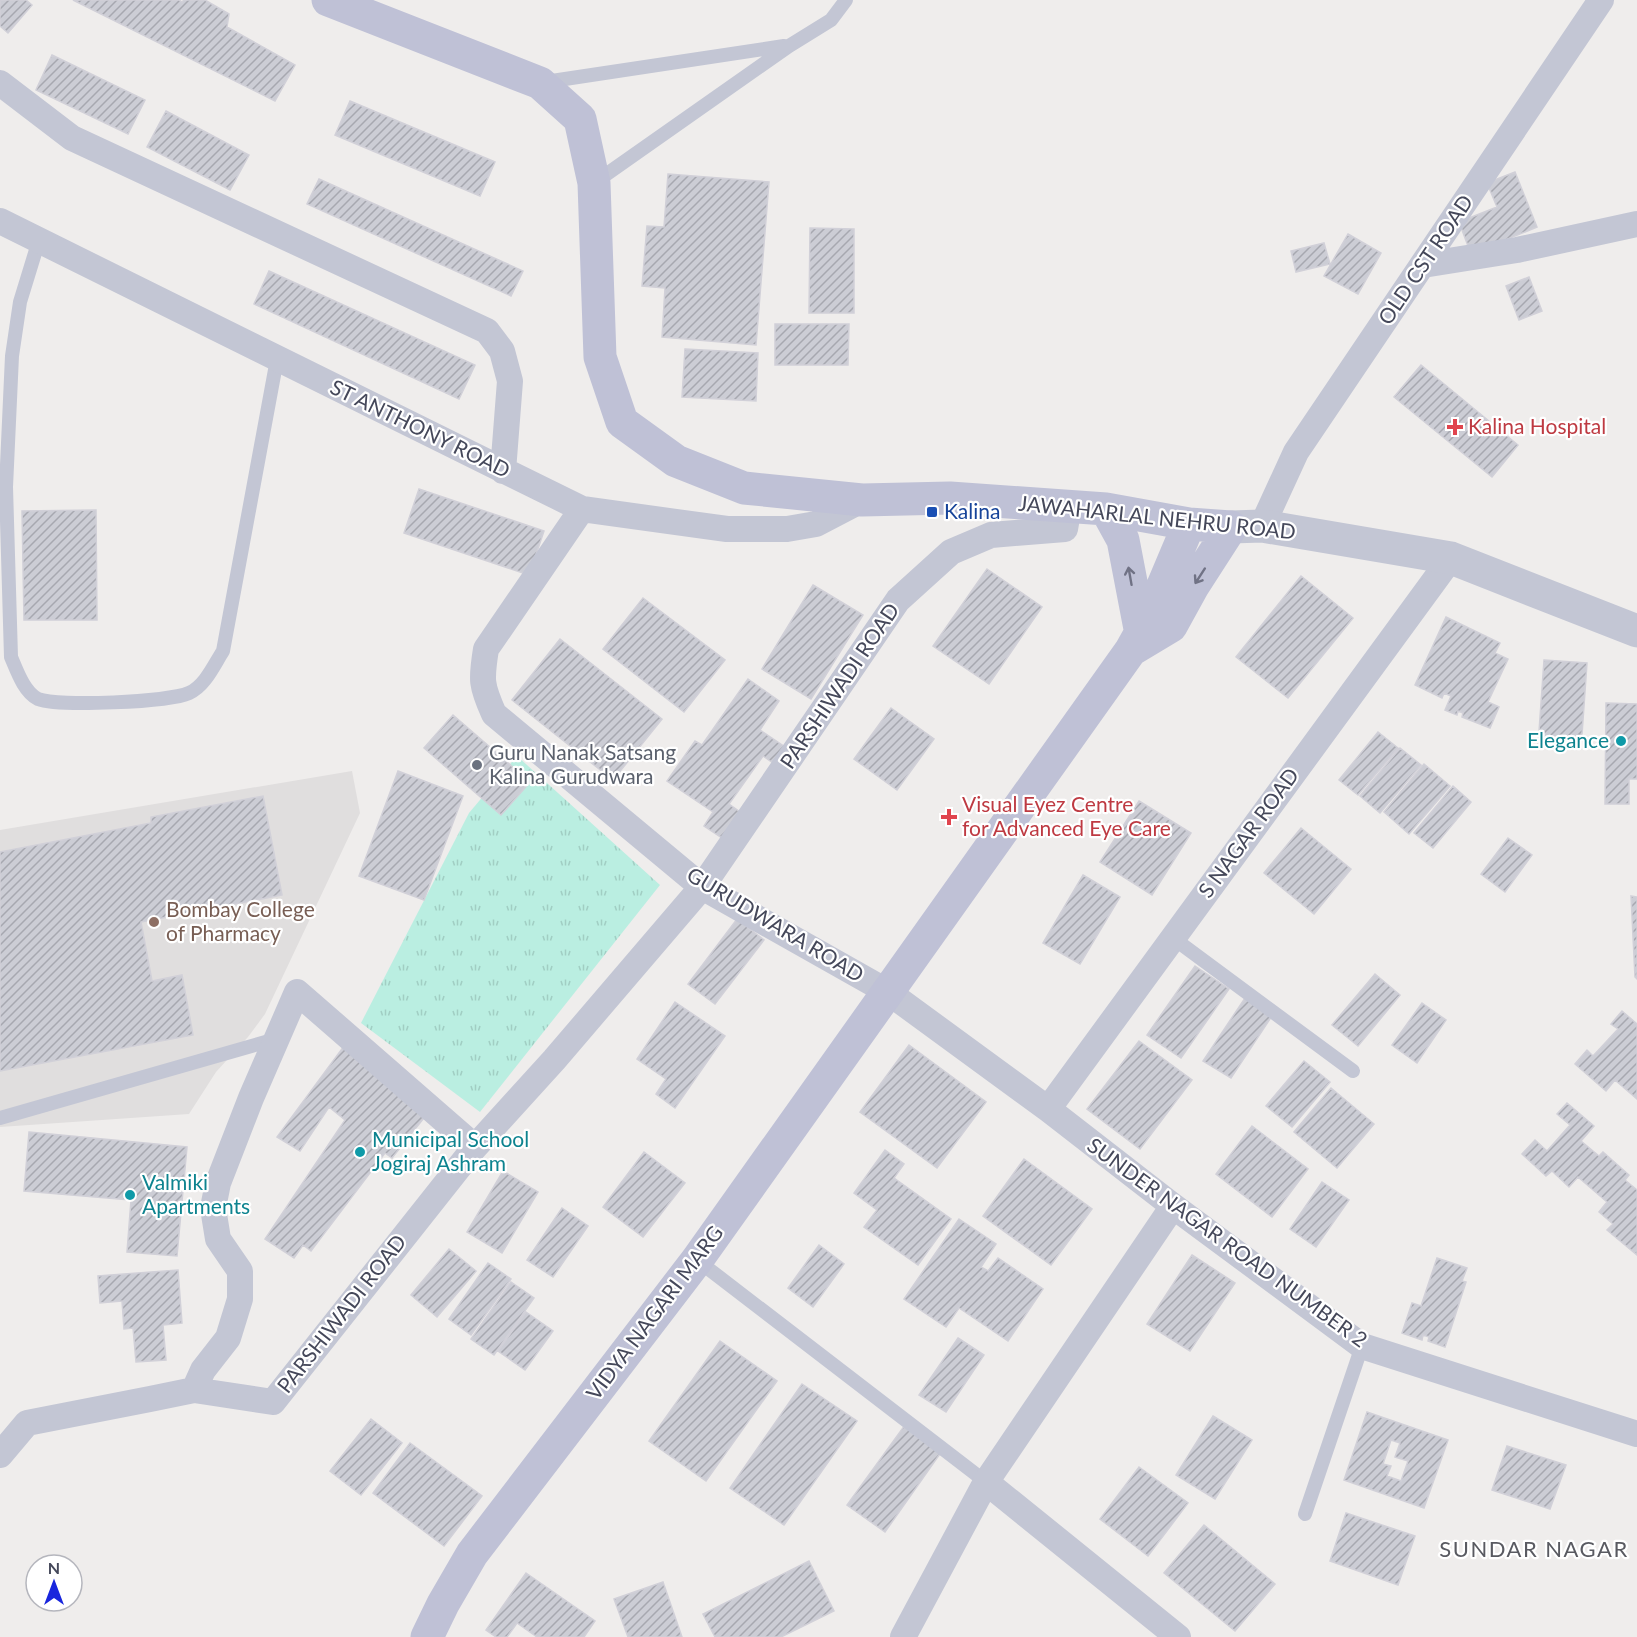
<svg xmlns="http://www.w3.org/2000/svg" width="1637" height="1637" font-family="Lato,sans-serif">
	<defs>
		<pattern id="grass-tufts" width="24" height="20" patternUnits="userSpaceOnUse" patternTransform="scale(1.5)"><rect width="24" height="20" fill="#baeee1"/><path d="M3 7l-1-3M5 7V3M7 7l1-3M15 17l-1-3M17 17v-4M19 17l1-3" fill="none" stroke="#a1cec3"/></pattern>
		<pattern id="building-hatch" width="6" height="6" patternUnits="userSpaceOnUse" patternTransform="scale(1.5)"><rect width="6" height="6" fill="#cccdd5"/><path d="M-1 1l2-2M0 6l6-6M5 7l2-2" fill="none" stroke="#a7a8b0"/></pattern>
	</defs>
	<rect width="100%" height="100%" fill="#efedec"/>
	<path fill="#e0dede" d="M352,771L360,813L265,1014L248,1037L216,1072L189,1114L0,1127V830Z"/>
	<path fill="url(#grass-tufts)" d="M517,756L660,885L480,1112L361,1023L469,813Z"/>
	<path fill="url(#building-hatch)" stroke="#d1d0d8" stroke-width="1.5" fill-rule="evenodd" d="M0,0H26L32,5L8,33L0,26Z
		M73,0H179L182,2L184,0H205L229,14L227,27L295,65L275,101Z
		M52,55L145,100L128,134L36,90Z
		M350,101L495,162L480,196L335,135Z
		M166,111L249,155L230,190L147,147Z
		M1515,172L1537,227L1471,254L1459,222L1497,207L1487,183Z
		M668,174L769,182L756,345L662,337L665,288L642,286L647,226L664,227Z
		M319,179L523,271L511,296L307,204Z
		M810,228L854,229V313H809Z
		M1348,234L1381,253L1358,294L1324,276Z
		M1324,243L1330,264L1296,272L1291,251Z
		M269,271L475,365L459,399L254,304Z
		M1529,277L1542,311L1519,320L1506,286Z
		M775,324H849L848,365H775Z
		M685,349L758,353L756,401L682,397Z
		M1421,365L1518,445L1492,477L1394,397Z
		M419,489L544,531L529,575L404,533Z
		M96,510L97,620H24L22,511Z
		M987,569L1042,607L989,684L933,646Z
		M1301,576L1353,618L1288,698L1236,657Z
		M813,585L863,615L811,699L762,669Z
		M643,598L725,660L684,712L603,649Z
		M1446,617L1500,643L1495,653L1508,659L1488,702L1499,707L1490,728L1462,717L1463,713L1458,711L1457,715L1445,710L1451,696L1444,693L1442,698L1415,685Z
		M560,639L662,719L613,780L512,700Z
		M1544,660L1587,663L1581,749L1538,746Z
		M748,679L779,701L760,730L785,747L773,763L763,756L729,804L740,812L722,838L704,826L713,812L667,781L695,741L702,745Z
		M1606,703L1637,704V779H1629V804H1605Z
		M891,708L934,739L897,790L854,759Z
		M453,715L530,782L501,815L424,748Z
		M1378,732L1398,748L1358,795L1339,780Z
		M1400,748L1421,765L1380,813L1360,796Z
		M1424,764L1450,786L1409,834L1384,812Z
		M398,771L463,796L424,900L359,876Z
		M1453,786L1471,802L1433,848L1414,833Z
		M263,796L282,895L141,922L152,981L182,975L193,1035L0,1071V852L151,823V817Z
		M1139,801L1191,833L1152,895L1100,862Z
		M1301,828L1351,869L1314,914L1264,873Z
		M1508,838L1532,855L1505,892L1481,874Z
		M1083,875L1120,897L1080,964L1043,943Z
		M1631,896L1637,897V979L1635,977Z
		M737,919L764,940L715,1004L688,984Z
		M1195,966L1229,989L1181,1058L1147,1035Z
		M1375,974L1400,995L1358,1046L1332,1025Z
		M1245,998L1272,1016L1231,1078L1203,1061Z
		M675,1002L725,1036L675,1108L656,1094L666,1079L637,1059Z
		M1422,1003L1446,1020L1417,1063L1392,1045Z
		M1622,1011L1637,1024V1099L1615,1080L1606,1091L1575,1064L1587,1050L1593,1056L1618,1029L1611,1024Z
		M1139,1041L1192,1080L1140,1149L1087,1109Z
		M909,1045L986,1102L937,1168L860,1112Z
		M344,1046L427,1114L392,1158L385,1153L311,1251L303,1245L294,1258L265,1239L345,1120L329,1107L300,1151L277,1137Z
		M1304,1061L1330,1082L1292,1127L1266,1106Z
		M1331,1088L1374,1124L1337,1168L1294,1132Z
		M1567,1103L1594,1126L1581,1141L1599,1156L1603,1152L1629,1175L1625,1180L1637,1190V1255L1607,1230L1613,1224L1599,1212L1607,1202L1578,1177L1569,1187L1552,1171L1546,1176L1522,1154L1535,1140L1547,1151L1570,1125L1557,1114Z
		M1252,1126L1308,1169L1272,1217L1216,1174Z
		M29,1132L187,1147L177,1256L127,1252L131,1200L24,1191Z
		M885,1150L904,1164L894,1178L951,1219L918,1265L864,1227L877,1210L854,1193Z
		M644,1152L685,1183L643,1237L603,1207Z
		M1024,1159L1092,1209L1051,1265L983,1216Z
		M503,1171L538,1192L502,1253L467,1232Z
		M1322,1182L1349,1200L1316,1247L1290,1229Z
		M562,1208L588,1226L553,1277L527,1260Z
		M959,1219L996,1244L981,1267L988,1271L998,1258L1043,1289L1008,1341L959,1308L946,1327L904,1299Z
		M819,1245L844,1264L813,1307L788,1288Z
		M449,1249L476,1271L437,1317L411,1295Z
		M1192,1255L1235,1283L1190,1351L1147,1324Z
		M1437,1258L1467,1268L1462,1281L1466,1282L1445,1347L1428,1341L1429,1337L1423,1335L1422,1340L1402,1333L1412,1303L1421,1306Z
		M488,1263L511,1279L471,1335L449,1319Z
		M178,1270L182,1323L163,1325L166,1360L136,1362L133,1328L124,1329L122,1301L100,1303L98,1276Z
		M511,1282L534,1298L494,1355L471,1339Z
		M526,1312L553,1331L525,1370L498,1351Z
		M958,1338L984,1355L946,1412L919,1395Z
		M720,1341L777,1381L706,1481L649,1441Z
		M802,1384L857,1421L784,1525L730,1488Z
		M1367,1412L1448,1440L1424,1508L1344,1480ZM1391,1440L1400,1443L1395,1457L1408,1461L1401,1481L1387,1476L1391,1466L1383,1464Z
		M1213,1416L1252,1440L1215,1499L1176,1475Z
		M371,1419L402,1443L361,1495L330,1471Z
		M905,1425L942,1451L885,1532L847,1505Z
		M410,1443L482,1496L444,1546L373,1493Z
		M1507,1446L1566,1465L1550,1509L1492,1490Z
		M1139,1467L1188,1503L1148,1556L1100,1519Z
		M1346,1513L1415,1536L1398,1585L1330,1561Z
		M1204,1525L1275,1584L1235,1631L1164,1573Z
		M809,1561L834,1611L781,1637H715L703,1614Z
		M526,1573L595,1621L584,1637H537L517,1623L507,1637H496L486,1630Z
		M663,1582L682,1637H628L614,1599Z"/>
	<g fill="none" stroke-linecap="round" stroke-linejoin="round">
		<path stroke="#c3c6d4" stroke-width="14" d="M545,82L784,46
			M594,183L789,46L831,20L846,0
			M39,240L20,302L12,356L6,487L11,657C17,671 24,692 38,699C58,707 169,702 189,693C205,686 214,665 223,651L277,359
			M1173,938L1353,1071
			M0,1118L276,1039
			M697,1260L986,1482
			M1305,1514L1362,1346"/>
		<path stroke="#c3c6d4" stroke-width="26" d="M0,83L72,138L487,331L502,351L510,381L503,471
			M0,221L582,509L727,529H787L816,524L862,500
			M1423,265L1517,250L1637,224
			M582,509L486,649C481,680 481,685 494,714L702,887L888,992L1048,1109L1173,1206L1362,1346L1637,1434
			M1262,526L1296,452L1601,0
			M1048,1109L1451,558
			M194,1390L203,1370L228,1338L240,1299V1271L218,1239L213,1208L218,1183L251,1098L297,992L475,1147
			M0,1455L27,1423L150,1399L194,1390L273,1402L475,1147L554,1060L702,887L898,600L951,552L991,535L1065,529L1069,506
			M986,1482L1178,1637
			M903,1637L986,1482L1173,1206"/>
		<path stroke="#c3c6d4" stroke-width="33" d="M1231,527L1262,526L1451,558L1637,631"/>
		<path stroke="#bfc1d6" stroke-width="33" d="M328,0L540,83L580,119L594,183L600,357L622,422L676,461L744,488L862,500L950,498L1106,509L1189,524L1231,527L1193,586L1171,626L1131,650
			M1106,509L1123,540L1141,634
			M427,1637L443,1604L472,1554L697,1260L1131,650L1151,614L1189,524"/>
	</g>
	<defs><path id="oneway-shaft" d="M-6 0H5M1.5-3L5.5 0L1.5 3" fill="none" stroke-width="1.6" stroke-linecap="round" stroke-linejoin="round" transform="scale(1.5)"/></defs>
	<g stroke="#707285">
		<use href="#oneway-shaft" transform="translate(1130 576) rotate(-100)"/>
		<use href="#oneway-shaft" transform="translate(1200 576) rotate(123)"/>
	</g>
	<g fill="#e0444e" stroke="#fff" stroke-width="2">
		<path d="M1452 418h6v6h6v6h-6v6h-6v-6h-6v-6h6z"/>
		<path d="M946 808h6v6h6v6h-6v6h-6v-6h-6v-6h6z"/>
	</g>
	<rect fill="#1a4fb4" stroke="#fff" stroke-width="2" x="926" y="506" width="12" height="12" rx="3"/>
	<g fill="#0f9aa8" stroke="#fff" stroke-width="2">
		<circle cx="1621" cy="741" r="6"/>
		<circle cx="360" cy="1152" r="6"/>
		<circle cx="130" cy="1195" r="6"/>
	</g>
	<circle fill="#6b7280" stroke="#fff" stroke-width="2" cx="477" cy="765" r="6"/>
	<circle fill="#8d6e63" stroke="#fff" stroke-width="2" cx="154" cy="922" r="6"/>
	<g text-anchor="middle" stroke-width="4.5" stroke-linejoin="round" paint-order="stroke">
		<g font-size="21" fill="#45485a" stroke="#fff">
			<text transform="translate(1426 260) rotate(-56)" y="7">OLD CST ROAD</text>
			<text transform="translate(420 429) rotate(26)" y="7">ST ANTHONY ROAD</text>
			<text transform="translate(1157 518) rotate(6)" y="7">JAWAHARLAL NEHRU ROAD</text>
			<text transform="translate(840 686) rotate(-56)" y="7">PARSHIWADI ROAD</text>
			<text transform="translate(1249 833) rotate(-54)" y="7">S NAGAR ROAD</text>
			<text transform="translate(775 925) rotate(31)" y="7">GURUDWARA ROAD</text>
			<text transform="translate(1227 1243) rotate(36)" y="7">SUNDER NAGAR ROAD NUMBER 2</text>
			<text transform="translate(655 1313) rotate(-53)" y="7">VIDYA NAGARI MARG</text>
			<text transform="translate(342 1314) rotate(-52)" y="7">PARSHIWADI ROAD</text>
		</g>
		<g font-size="21" fill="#be3a42" stroke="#fff" text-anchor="start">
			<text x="1468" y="434">Kalina Hospital</text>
			<text x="962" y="812">Visual Eyez Centre<tspan x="962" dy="24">for Advanced Eye Care</tspan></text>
		</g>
		<g font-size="21" fill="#164399" stroke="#fff" text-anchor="start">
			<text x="944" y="519">Kalina</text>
		</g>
		<g font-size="21" fill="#0d838f" stroke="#fff" text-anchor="start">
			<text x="1609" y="748" text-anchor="end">Elegance</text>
			<text x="372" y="1147">Municipal School<tspan x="372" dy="24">Jogiraj Ashram</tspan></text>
			<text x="142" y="1190">Valmiki<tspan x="142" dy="24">Apartments</tspan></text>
		</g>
		<g font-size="21" fill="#5b616d" stroke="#fff" text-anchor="start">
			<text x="489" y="760">Guru Nanak Satsang<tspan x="489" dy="24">Kalina Gurudwara</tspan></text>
		</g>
		<g font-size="21" fill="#785e54" stroke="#fff" text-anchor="start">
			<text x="166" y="917">Bombay College<tspan x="166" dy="24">of Pharmacy</tspan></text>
		</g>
		<g font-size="22" letter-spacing="1.5" fill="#595a61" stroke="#fff">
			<text x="1534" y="1557">SUNDAR NAGAR</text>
		</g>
	</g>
	<g transform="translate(54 1583)"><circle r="28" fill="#ffffff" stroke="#b5b6bd" stroke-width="1.5"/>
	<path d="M0-4.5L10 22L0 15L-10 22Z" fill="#1926dd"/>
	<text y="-9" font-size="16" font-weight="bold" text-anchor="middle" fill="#45485a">N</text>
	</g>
</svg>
